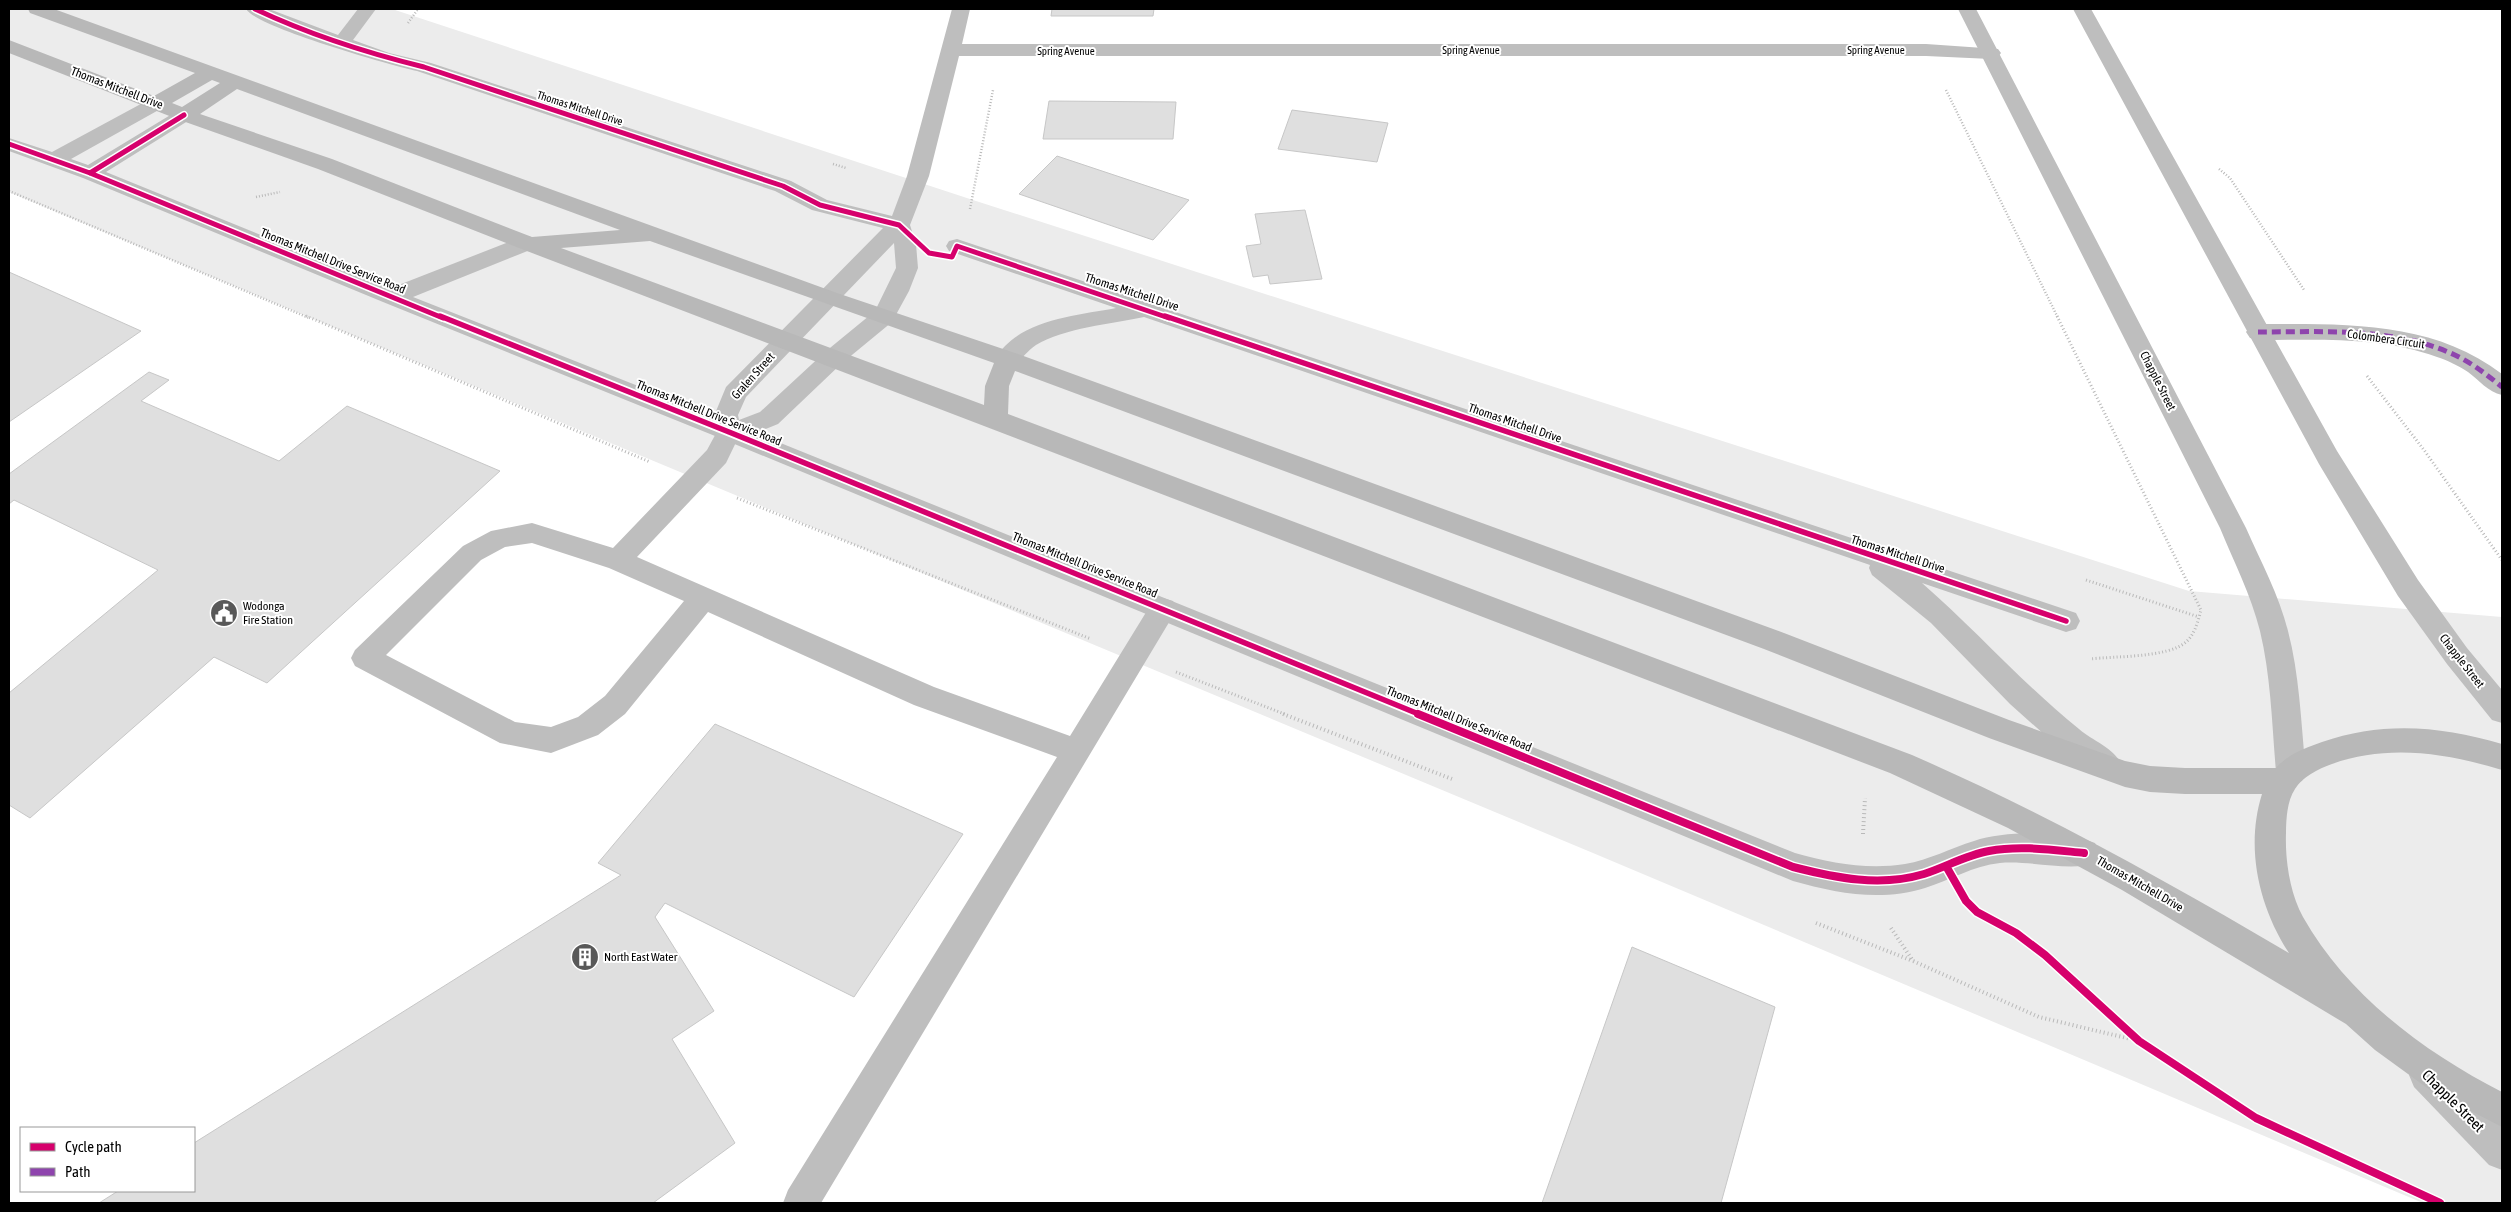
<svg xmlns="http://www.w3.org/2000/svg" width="2511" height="1212" font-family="'Asap Condensed',sans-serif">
	<rect width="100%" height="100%" fill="#fff"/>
	<path fill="#ececec" d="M9,9H392L976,201L2189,591L2502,617V1203H2423L1593,853L9,192Z"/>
	<path fill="#dfdfdf" stroke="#c7c7c7" d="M1052,9H1154L1153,16H1051Z
		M1049,101L1176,102L1173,139H1043Z
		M1292,110L1388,123L1377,162L1278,149Z
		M1057,156L1189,200L1153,240L1019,194Z
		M1305,210L1322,279L1270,284L1268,275L1253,277L1246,246L1261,244L1255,214Z
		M9,272L141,331L9,422Z
		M149,372L169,380L141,401L279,461L347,406L500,471L267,683L214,657L30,818L9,805V693L158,570L14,500L9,504V474Z
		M715,724L963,834L854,997L665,903L655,917L714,1011L672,1039L735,1143L653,1203H99L118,1191H194V1143L621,875L598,863Z
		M1632,947L1775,1007L1721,1203H1542Z"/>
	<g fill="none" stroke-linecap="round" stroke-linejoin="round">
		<path stroke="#b9b9b9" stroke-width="2.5" stroke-dasharray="1 2" stroke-linecap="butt" d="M408,23L418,9
			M1946,90L2058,318
			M833,164L846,168
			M2219,169L2230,178L2304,290
			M9,191L309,318
			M256,197L280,192
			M970,209L993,90"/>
		<path stroke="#b9b9b9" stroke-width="3" stroke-dasharray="1 2.5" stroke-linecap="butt" d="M306,316L650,462
			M2057,316L2201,610C2198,621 2195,634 2186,642C2168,658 2114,656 2090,659
			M2367,376L2424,450L2502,560
			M737,498L1091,639
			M2086,580L2199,617
			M1176,672L1287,715"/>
		<path stroke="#b9b9b9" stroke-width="4" stroke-dasharray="1 3" stroke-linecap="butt" d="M1283,714L1452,779
			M1863,834L1865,798
			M1816,923L1913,961
			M1891,928L1913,961L2039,1017L2139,1041"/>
		<path fill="#bebebe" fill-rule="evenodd" d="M729,423L738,426L741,432L726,463L637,557L934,687L1070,736L1153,601L1163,598L1173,601L1177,609L821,1203H783L788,1190L1057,757L914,705L708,612L625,714L598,735L551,753L500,743L355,666L351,658L355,650L463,546L491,531L532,523L613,548L707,450L720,426ZM532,543L609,568L684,601L605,696L578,717L551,727L515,722L386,655L481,560L505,547Z"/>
		<path fill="#bebebe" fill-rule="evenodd" d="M246,9H269L338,35L358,9H376L353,40L389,53L431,63L791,181L827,200L892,216L907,176L952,9H970L962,44H1926L1998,49L2001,53L1998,57L1991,59L1926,56H959L929,176L910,225L916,244L918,268L909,291L892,322L841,364L778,424L756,433L1795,853C1831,863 1867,870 1905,864C1929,860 1951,848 1974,841C2007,830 2063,831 2095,843L2100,853L2095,863C2071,872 2029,860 2000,863C1973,866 1950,880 1925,888C1880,902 1836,893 1793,881L720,438L383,302L83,178L9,151V138L52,152L150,99L157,97L164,99L167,103L164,107L71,159L88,165L177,111L184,109L191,111L194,115L191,119L106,172L391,288L519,238L527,236L535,238L538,243L535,248L413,297L714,416L726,387L883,228L812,210L775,191L417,71C391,65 256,27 246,9ZM894,243L896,268L875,311L825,352L760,412L739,420L738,415L746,397Z
			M957,239L2076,613L2080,621L2076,629L2066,632L1922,583C1976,630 2023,684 2079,729C2093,741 2114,748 2122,765L2118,774L2107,778L2096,774L2065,753L2010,704L1931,623L1872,575L1869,568L1870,565L1144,317C1111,324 1064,328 1036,345C1022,354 1018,370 999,365L995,359C1019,319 1075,316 1116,308L949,251L946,246L949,241Z
			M2258,324C2343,324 2432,320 2502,374V395C2488,392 2479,380 2468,372C2459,366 2447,360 2437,357C2380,336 2318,340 2258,340L2250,338L2246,332L2250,326Z"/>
		<path fill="#bebebe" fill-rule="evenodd" d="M1958,9H1976L2246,528C2261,562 2279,595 2288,631C2300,677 2301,725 2306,772L2302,781L2291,785L2280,781L2276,772C2272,725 2271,677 2260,631C2251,595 2234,562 2220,528Z
			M2073,9H2091L2337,451L2418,580L2467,648L2502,690V723L2492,720L2447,664L2398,596L2319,464Z
			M2426,1058L2438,1063L2502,1127V1170L2489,1165L2414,1087L2409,1075L2414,1063Z"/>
		<path fill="#b8b8b8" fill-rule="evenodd" d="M28,9H54L837,293L1015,353L1784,633L2009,720L2125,761L2150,766L2185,768H2276C2288,754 2305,748 2322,742C2383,721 2441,726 2502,744V770C2446,753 2388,744 2332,764C2318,769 2302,777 2295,789C2287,801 2286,820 2286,833C2285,861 2290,893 2303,917C2347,995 2424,1052 2502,1092V1127L2430,1090L2375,1050L2346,1024L2122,890L2008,828L1890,773L519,248L318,169L177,119L9,53V40L154,96L195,73L30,13ZM212,80L220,83L182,107L172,103ZM237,89L620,230L532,237L332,159L200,114ZM650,241L994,363L985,386L984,405L561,248ZM1015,371L1764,649L1989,738L2125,787L2150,792L2185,794H2262C2245,848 2259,907 2289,953C2166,881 2043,812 1912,755L1008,414L1009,386Z"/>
		<path stroke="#8e44ad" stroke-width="5" stroke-dasharray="9 5" stroke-linecap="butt" d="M2258,332C2320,332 2389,327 2448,352C2468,360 2485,373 2502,387"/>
		<g stroke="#fff" stroke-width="8">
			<path id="cycleway-far2" d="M255,9C308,34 367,53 424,67L783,186L820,205L899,225L929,253L952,257L957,246L1169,318
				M9,144L90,173L443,318
				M90,173L184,115"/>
		</g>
		<g stroke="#fff" stroke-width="9">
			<path id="cycleway-far1" d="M440,316L729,432L1421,715
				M1165,316L2066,621"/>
		</g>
		<g stroke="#fff" stroke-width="11">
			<path id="cycleway" d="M1418,714L1793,867C1836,878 1880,887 1924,874C1946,867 1966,855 1989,851C2020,845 2053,850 2084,853
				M1946,866L1966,901L1977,912L2016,933L2045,955L2139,1041L2256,1118L2440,1203"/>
		</g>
		<use href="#cycleway-far2" stroke="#d6006c" stroke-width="5"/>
		<use href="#cycleway-far1" stroke="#d6006c" stroke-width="5.5"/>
		<use href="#cycleway" stroke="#d6006c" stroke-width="8"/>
	</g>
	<defs>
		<g id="civic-disc" transform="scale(1.4375)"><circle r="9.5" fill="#595959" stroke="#fff"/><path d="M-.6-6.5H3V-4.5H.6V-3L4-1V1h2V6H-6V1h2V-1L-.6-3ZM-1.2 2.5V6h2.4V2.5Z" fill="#fff"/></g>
		<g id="building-disc" transform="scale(1.4375)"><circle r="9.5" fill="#595959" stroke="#fff"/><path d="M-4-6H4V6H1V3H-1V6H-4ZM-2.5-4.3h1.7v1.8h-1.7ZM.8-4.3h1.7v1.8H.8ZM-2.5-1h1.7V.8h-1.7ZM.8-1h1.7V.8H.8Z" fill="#fff"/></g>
	</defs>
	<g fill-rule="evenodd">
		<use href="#civic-disc" x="224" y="613"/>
		<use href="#building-disc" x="585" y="957"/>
	</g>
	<g text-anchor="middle" stroke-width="4" stroke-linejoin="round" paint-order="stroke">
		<g font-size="11" fill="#000" stroke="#fff">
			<text x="1471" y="54">Spring Avenue</text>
			<text x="1876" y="54">Spring Avenue</text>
			<text x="1066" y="55">Spring Avenue</text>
			<text transform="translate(580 108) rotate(18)" y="4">Thomas Mitchell Drive</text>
		</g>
		<g font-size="12" fill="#000" stroke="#fff">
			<text transform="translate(117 88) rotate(21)" y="4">Thomas Mitchell Drive</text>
			<text transform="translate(333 261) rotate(22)" y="4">Thomas Mitchell Drive Service Road</text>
			<text transform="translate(1132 292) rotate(18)" y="4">Thomas Mitchell Drive</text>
			<text transform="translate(2386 339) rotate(8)" y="4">Colombera Circuit</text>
			<text transform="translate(753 376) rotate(-48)" y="4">Gralen Street</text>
			<text transform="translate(2158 381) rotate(63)" y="4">Chapple Street</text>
			<text transform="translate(709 413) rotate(22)" y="4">Thomas Mitchell Drive Service Road</text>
			<text transform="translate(1515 423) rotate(19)" y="4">Thomas Mitchell Drive</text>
			<text transform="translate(1898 554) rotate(18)" y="4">Thomas Mitchell Drive</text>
			<text transform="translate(1085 565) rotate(22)" y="4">Thomas Mitchell Drive Service Road</text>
			<text transform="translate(2462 661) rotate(52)" y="4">Chapple Street</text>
			<text transform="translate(1459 719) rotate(22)" y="4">Thomas Mitchell Drive Service Road</text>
			<text transform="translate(2140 884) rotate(30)" y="4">Thomas Mitchell Drive</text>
		</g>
		<g font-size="12" fill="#000" stroke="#fff" text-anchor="start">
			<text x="243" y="610">Wodonga<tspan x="243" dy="14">Fire Station</tspan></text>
			<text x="604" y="961">North East Water</text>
		</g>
		<g font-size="15" fill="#000" stroke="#fff">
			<text transform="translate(2453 1101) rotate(45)" y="5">Chapple Street</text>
		</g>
	</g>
	<rect width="2511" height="1212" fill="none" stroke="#000000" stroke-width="20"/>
	<rect x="20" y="1127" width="175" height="65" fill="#ffffff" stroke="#999999"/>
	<rect x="30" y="1143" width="25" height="8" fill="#d6006c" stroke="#999999"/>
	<text x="65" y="1152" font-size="15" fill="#000000">Cycle path</text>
	<rect x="30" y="1168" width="25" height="8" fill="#8e44ad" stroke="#999999"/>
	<text x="65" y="1177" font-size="15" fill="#000000">Path</text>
</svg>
